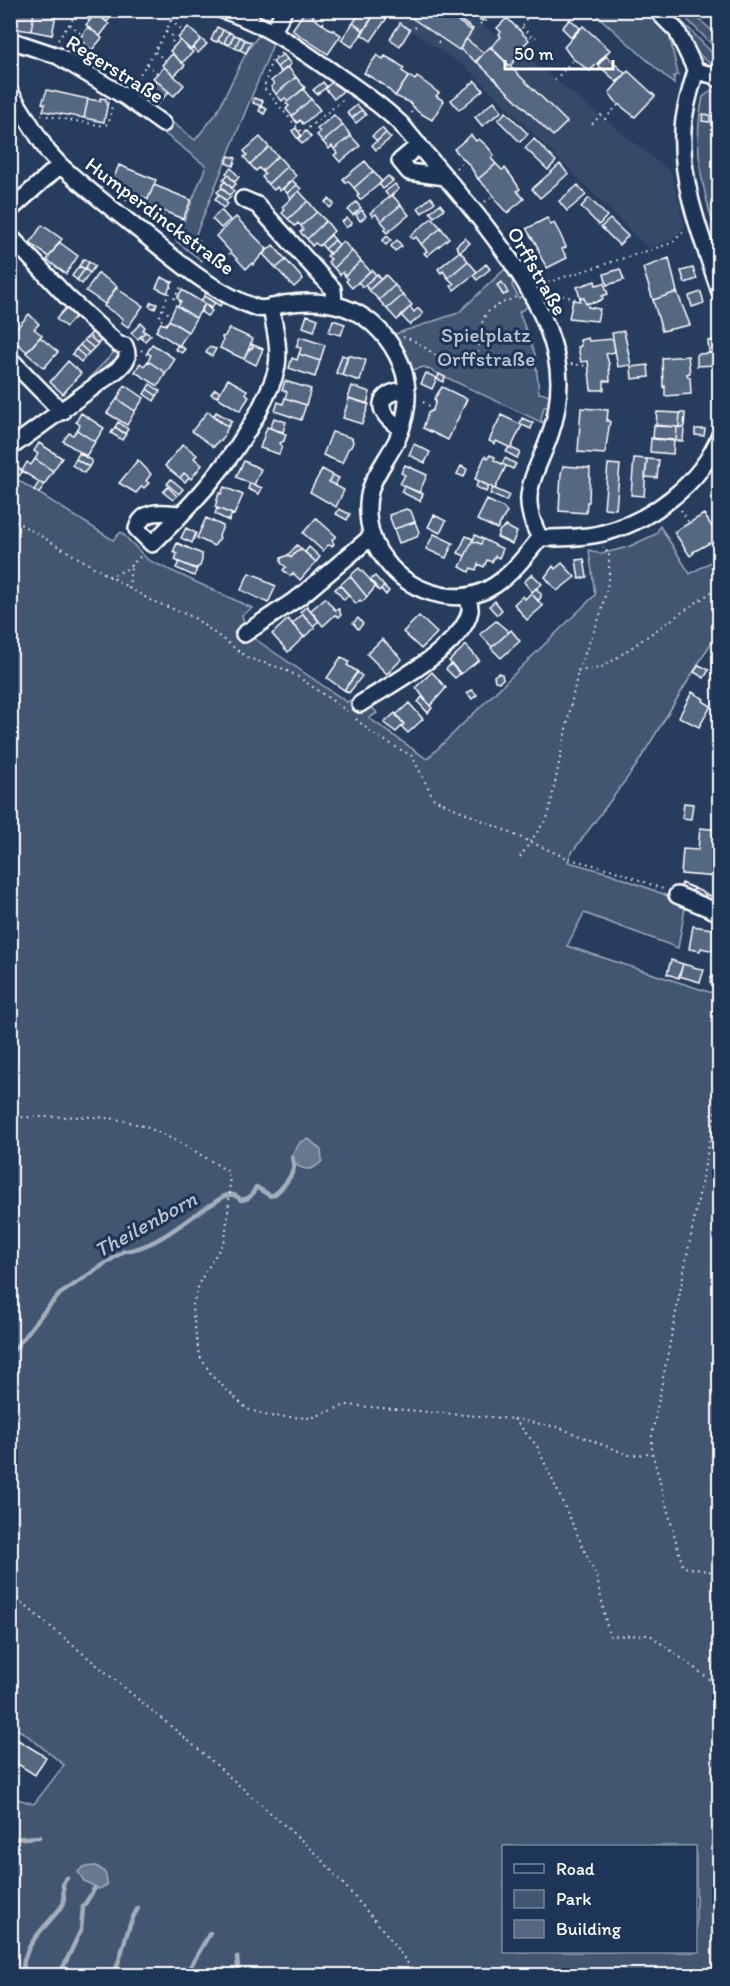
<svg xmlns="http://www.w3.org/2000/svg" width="730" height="1986" font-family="Itim,sans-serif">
	<rect width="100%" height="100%" fill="#263d5e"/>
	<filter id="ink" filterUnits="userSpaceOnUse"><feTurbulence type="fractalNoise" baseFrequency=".0167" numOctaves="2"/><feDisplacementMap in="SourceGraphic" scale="12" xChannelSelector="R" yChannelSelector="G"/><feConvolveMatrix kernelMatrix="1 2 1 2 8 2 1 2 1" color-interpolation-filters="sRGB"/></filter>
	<g filter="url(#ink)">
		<path fill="#344a68" d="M382,11H459L500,37L499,34L501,31L497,28L507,18L529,40L519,51L671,172L685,227L671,240L648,248L468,69Z"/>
		<path fill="#425672" stroke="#a0aab8" stroke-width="1.5" fill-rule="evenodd" d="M646,10L669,33L678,75L674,76V84L592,11Z
			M665,11H672L719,60V69L704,59L696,51L686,29Z
			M679,11H690L719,37V52Z
			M258,36L275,39L196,234L206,252L202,261L176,241L206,166L160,130L168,119L195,140L216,114L246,53Z
			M711,91H715L719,96V202L713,208L719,215V244C704,195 691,149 703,97Z
			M505,269L513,282L512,286L519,298L523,296L526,304L530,305L519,312L535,354L539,393L552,395L548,407H544L541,419L543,423L424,367L412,370L409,359L395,334L458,313Z
			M118,348L120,360L94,383L90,377Z
			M10,475L113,540L121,532L148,560L252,608L242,615L244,622L239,629L246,640L252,637L347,702L356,697L363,709L372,707L377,713L369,718L427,759L595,595L589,550L600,554L628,547L656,534L660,526L690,574L719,557V630L636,766L570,855L568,862L609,873L686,903L678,948L584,913L567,946L709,992L719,993V1975H11V1797L34,1804L64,1765L24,1733L10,1726ZM504,1846H696V1952H504Z"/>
		<path fill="#67788e" stroke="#a4aebb" stroke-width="1.5" d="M309,1139L321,1150L322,1161C312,1173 297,1171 292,1157L300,1142Z
			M95,1866C105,1870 107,1874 107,1885L99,1889L84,1881L78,1872L83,1867Z"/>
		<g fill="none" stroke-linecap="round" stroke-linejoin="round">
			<path stroke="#a4aebb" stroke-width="4.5" d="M10,1355L42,1314L60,1294L124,1251C157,1248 184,1220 212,1204C217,1201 223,1196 228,1195C234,1194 237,1196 241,1200C250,1199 252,1195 256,1187L271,1196C279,1193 292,1177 294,1167C294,1164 293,1160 292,1157
				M10,1839L39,1837
				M237,1957L239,1976
				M23,1976C24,1971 23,1965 24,1961C31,1935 49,1925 64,1903L63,1883L67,1878
				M59,1976L81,1930L83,1907L95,1888
				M113,1976C124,1953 125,1928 138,1908
				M185,1976L210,1933"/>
		</g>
		<path fill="#556781" stroke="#fff" stroke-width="1.5" d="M10,10L34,12L31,31L10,28Z
			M94,10H116V11L107,22Z
			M116,10H128L123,16Z
			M362,10H377L364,31L353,23Z
			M377,10H382L389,15L371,41L361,34Z
			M400,10H442L472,31L459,50Z
			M442,10H446L473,29L472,31Z
			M466,10H489V11L482,21Z
			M305,11L314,15L312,17L322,24L324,22L323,24L332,31L334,29L333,30L341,35L328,54L292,30Z
			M34,12L56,15L52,35L31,31Z
			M96,13L109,24L100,36L86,25Z
			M507,18L529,40L518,51L520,54L510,66L491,47L501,37L499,34L501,32L497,28Z
			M570,19L580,28L571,37L562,28Z
			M353,23L364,31L352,47L341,40Z
			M400,23L410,30L400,46L390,39Z
			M583,26L610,50L590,71L572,58L564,47Z
			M88,27L102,38L92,50L79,39Z
			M188,27L201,39L190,50L178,38Z
			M217,27L223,30L217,42L211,40Z
			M223,30L229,32L224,43L218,41Z
			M229,32L234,35L229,45L224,43Z
			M234,35L240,37L235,48L229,45Z
			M240,37L245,40L240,50L235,48Z
			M201,39L207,44L198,53L193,48Z
			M466,39L484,53L476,62L460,49Z
			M180,40L193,52L182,63L170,51Z
			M245,40L251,42L246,53L240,50Z
			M490,47L567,122L553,136L476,61Z
			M85,50L96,56L93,62L82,55Z
			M172,54L185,65L174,76L162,65Z
			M283,54L287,59L277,67L273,62Z
			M377,55L383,59L385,56L394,61L404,68L402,71L409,76L395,96L384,85L364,73Z
			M606,56L625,73L617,82L598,65Z
			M287,59L291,64L281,72L277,67Z
			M164,67L184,85L174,96L153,78Z
			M288,67L296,77L276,94L271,87L274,84L271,81Z
			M628,71L655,96L635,117L617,103L609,93Z
			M409,76L415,80L417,77L427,84L439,93L436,96L444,101L432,120L418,112L409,102L395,96Z
			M296,77L305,88L288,101L285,98L282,101L276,94Z
			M156,80L169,92L158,103L146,91Z
			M335,80L344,90L334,99L325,88Z
			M475,81L483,90L459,110L451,100Z
			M323,82L327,87L317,94L313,90Z
			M303,89L311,99L292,116L286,109L289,106L286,103Z
			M47,90L88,99L84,118L43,111L45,104L42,103Z
			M147,93L158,103L154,108L143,97Z
			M100,98L106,99V102H108L104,122L84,118L88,99L100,101Z
			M254,98L263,101L261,106L253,103Z
			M311,99L320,110L303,124L300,120L297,123L292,116Z
			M494,101L502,111L482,126L475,117Z
			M357,105L362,110L352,118L347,113Z
			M261,106L267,109L264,114L259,111Z
			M362,110L366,115L356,123L352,118Z
			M506,112L528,134L520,142L498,120Z
			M703,114L710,115V122L702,121Z
			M334,115L343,125L323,142L317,135L320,132L317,129Z
			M343,125L351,136L334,149L332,146L329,149L323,142Z
			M296,128L301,135L298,139L292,131Z
			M382,128L386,133L377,141L372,136Z
			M306,131L311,137L302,144L298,139Z
			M386,133L391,138L376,150L372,145Z
			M471,135L476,141L479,139L487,146L494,155L491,158L496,164L478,179L470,166L454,149Z
			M351,136L360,146L340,162L334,155L337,153L334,149Z
			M260,137L269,147L250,164L244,157L247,155L244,151Z
			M534,139L556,161L548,170L525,148Z
			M269,147L278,156L262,171L259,168L256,171L250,164Z
			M229,156L236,158L233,166L226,163Z
			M278,156L287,166L268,184L262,177L265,174L262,171Z
			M365,161L373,171L354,188L348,181L346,183L343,179Z
			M496,164L502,170L505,168L512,177L520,189L517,191L524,199L507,213L496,201L495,197L489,190L478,179Z
			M560,164L568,174L540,198L532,189Z
			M119,165L156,180L148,199L111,185Z
			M287,166L296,176L280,191L277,187L274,190L268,184Z
			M231,168L239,177L235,182L226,173Z
			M373,171L382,182L360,200L357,196L359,194L354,188Z
			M228,175L236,184L232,188L223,179Z
			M388,176L393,181L383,189L379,184Z
			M292,180L297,185L287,193L283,189Z
			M225,181L234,191L229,195L221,186Z
			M395,184L399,189L389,197L385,192Z
			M154,185L191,200L183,219L146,204Z
			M297,185L301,189L291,198L287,193Z
			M578,185L586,195L567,211L559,201Z
			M222,188L231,197L226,201L217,192Z
			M299,191L308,201L288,219L282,213L285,210L282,207Z
			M219,194L228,204L223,208L215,199Z
			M392,195L401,205L381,221L376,214L373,216L370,213Z
			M431,197L435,202L422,213L418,208Z
			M589,198L607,216L599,225L581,207Z
			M329,199L334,204L330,208L325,202Z
			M308,201L317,212L301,226L298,223L295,226L288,219Z
			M356,202L361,208L353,215L348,210Z
			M440,204L444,209L434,217L430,212Z
			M401,205L409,215L387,233L384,230L387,228L381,221Z
			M221,210L230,220L221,228L212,219Z
			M362,210L366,216L360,221L356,215Z
			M317,212L326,221L307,239L300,232L303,230L301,226Z
			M236,217L267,249L253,265L252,263L246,269L216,236Z
			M347,218L352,223L346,228L342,222Z
			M432,218L441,228L421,244L416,237L413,239L410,236Z
			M547,218L551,225L554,223L560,234L566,247L562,249L567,258L547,268L539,254V250L535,242L526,229Z
			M610,219L628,236L619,245L601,227Z
			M326,221L334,231L319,246L315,243L312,246L307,239Z
			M42,225L62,239L49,257L30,243Z
			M441,228L449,238L427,256L424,253L427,251L421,244Z
			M331,235L335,240L325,249L321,244Z
			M387,236L391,240L386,245L382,241Z
			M465,238L470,243L460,252L456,246Z
			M335,240L339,245L330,254L325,249Z
			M397,240L402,246L395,251L391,246Z
			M343,241L352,251L334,268L328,262L331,259L327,256Z
			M59,242L78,256L66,274L47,260Z
			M273,245L286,260L276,268L263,254Z
			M352,251L361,261L345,276L343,272L340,275L334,268Z
			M460,251L468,261L448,278L443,271L441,273L438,269Z
			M669,258L677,292L653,300L643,268Z
			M84,259L89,262L85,269L79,266Z
			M286,260L303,279L294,287L276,268Z
			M361,261L370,271L352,288L346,281L348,279L345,276Z
			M468,261L477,272L454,290L451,286L454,284L448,278Z
			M89,262L95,266L90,273L85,269Z
			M486,264L490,269L477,280L473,275Z
			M79,266L85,269L77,280L72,276Z
			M693,268L697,279L685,283L681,271Z
			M85,269L90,273L82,284L77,280Z
			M620,269L624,280L607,285L604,274Z
			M372,270L376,275L363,287L358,282Z
			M98,273L117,286L105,304L86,291Z
			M377,274L381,279L369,290L365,285Z
			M386,275L395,285L379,300L369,290Z
			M161,277L172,282L167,293L156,288Z
			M595,281L596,285L604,283L608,294L602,296L603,299L594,303L593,302L586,304L584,298H580L577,287Z
			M502,282L508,293L503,295L497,285Z
			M395,285L403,295L387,309L379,300Z
			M116,288L143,306L128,327L121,322L123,319L104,306Z
			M182,290L205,304L196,318L178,306L181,301L177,298Z
			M207,292L222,303L220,306L204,296Z
			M677,292L690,325L662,331L653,300Z
			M701,292L704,303L692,307L689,296Z
			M403,295L412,305L397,320L387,309Z
			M204,296L215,303L211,308L201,301Z
			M580,298H584L586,304L588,303V307L600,309L597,321L569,318L573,300L580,301Z
			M151,302L157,304L155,309L149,306Z
			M205,304L212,311L207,316L201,312Z
			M176,305L196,318L188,332L169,320Z
			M410,307L414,312L418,308L423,314L410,325L401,315Z
			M66,308L75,317L66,327L56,319Z
			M13,314L18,319L10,327V317Z
			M29,314L39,324L34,329L42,335L27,352L10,337V331L14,327L16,329Z
			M307,315L318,319L314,331L303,327Z
			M169,320L188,332L179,346L156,331L161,323L166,325Z
			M333,320L345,324L341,335L329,332Z
			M141,323L145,327L143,330L145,332L138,339L131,333Z
			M229,328L253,339L244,359L220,348L223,341L222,337L225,336Z
			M93,331L102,339L98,344L89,336Z
			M624,331L631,365L618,367L612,333Z
			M145,332L151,335L145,341L140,337Z
			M89,336L98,344L94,348L84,340Z
			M40,337L58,352L44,368L26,353Z
			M300,337L325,345L320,361L299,354L301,348L296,347Z
			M588,338L589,341L613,339L615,352L606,354L609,364L610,381H604V390H591L588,361L581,362L578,347L581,346L580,340Z
			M84,340L94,348L89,353L80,345Z
			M714,340L715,352L709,353L708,341Z
			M152,344L175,359L166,373L148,361L151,355L147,353Z
			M251,344L263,349L256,365L244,359L248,351L253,347Z
			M80,345L89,353L85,357L76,349Z
			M178,345L185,349L182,353L175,349Z
			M209,347L216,349L212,356L206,353Z
			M76,349L85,357L81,362L72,354Z
			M715,353L716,365L697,366V354Z
			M299,354L320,361L315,377L289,368L292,358L297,360Z
			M342,355L348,357L342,375L336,373Z
			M348,355L366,360L360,381L342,375Z
			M688,356L690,373L687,374L688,377H690L691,394L665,396V386L663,387L662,358Z
			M68,361L81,373L63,394L50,382Z
			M148,361L166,373L158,386L135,372L140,363L144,366Z
			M648,365L649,377L632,379L631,367Z
			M426,373L437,378L432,389L421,384Z
			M439,374L445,377L443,382L437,379Z
			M228,379L247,390L246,393L249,397L240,411L217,397Z
			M285,381L311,389L306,405L285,398L287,392L282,390Z
			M150,384L160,391L157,396L147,389Z
			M125,385L144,398L135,411L117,399Z
			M352,386L370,392L367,404L348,398Z
			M442,387L467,399L448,440L423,428L428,413L433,410L436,400L434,399Z
			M147,389L157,396L154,401L144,394Z
			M215,389L220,392L217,397L211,394Z
			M285,398L306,405L301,420L275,411L278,402L283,404Z
			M349,398L369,404L362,424L343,418Z
			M117,399L135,411L127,425L107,413Z
			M581,408L608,410L607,421H610L605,454L578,452Z
			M208,411L228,427L222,440L218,441L214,447L192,431Z
			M216,412L232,421L228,427L213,417Z
			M657,412L680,413L679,427L656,426Z
			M81,413L104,428L95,442L77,430L80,425L76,422Z
			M680,413H685L684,428L679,427Z
			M501,415L522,425L511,448L496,441L495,444L489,441Z
			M274,418L286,422L283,432L270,428Z
			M522,418L533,423L531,429L520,424Z
			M118,422L128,429L125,434L115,427Z
			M654,425L677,427L676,441L653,439Z
			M115,427L126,434L122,440L111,433Z
			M267,427L286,434L284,441L280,443L282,446L279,454L260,448Z
			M677,427L684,428L683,441H676Z
			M695,429H705L704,436L695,435Z
			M77,430L95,442L86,456L63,441L69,433L73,435Z
			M332,432L352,438L353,442L351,447L348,449L342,463L323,455Z
			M651,438L674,440L673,454L650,452Z
			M39,443L62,458L53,471L35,459L38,454L34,451Z
			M183,444L197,455L194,458L202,465L191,479L184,473L180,478L165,466Z
			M414,444L430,452L425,463L409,455Z
			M509,447L520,452L517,458L506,452Z
			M79,453L92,461L89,467L76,459Z
			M490,455L495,457L494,460L506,466L495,489L475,479L485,456L488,458Z
			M505,458L516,464L513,469L502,464Z
			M634,458L647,459L644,496L631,495Z
			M35,459L53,471L44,485L22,471L27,462L31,465Z
			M76,459L89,467L84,473L72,465Z
			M647,459L659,460L657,478L645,477Z
			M138,460L151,474L146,481L149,483L144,488L142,486L136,493L119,483Z
			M244,461L261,469L254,485L236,477Z
			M12,464L23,471L19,476L10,471Z
			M608,464L620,465L616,509L604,508Z
			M405,465L427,475L419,493L400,484L405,475L401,473Z
			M461,466L467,469L464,477L457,474Z
			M563,466L590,468L589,502H587L586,513L559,511L561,474Z
			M322,469L333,475L329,482L344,490L336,507L310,492Z
			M184,473L189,477L185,482L180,478Z
			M333,475L339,478L335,485L329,482Z
			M171,479L183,489L179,494L167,484Z
			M478,481L489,486L486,492L476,487Z
			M39,482L44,485L39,493L34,490Z
			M250,483L262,488L259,494L248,489Z
			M404,486L423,494L420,501L401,492Z
			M168,487L177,496L173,500L163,492Z
			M224,487L243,495L234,515L215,507L219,493L221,494Z
			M493,488L509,495L506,501L490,494Z
			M487,500L504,508L507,512L497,529L477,520Z
			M217,508L232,514L229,521L215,514Z
			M339,509L350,514L347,520L336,514Z
			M406,509L411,511L415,522L394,529L389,515Z
			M704,514L719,538L693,552L694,553L690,556L674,532Z
			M434,515L446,521L440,533L428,527Z
			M206,518L223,526L219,536L220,538L214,546L197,538Z
			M316,518L336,536L332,540L334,544L332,546L328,545L323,551L303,533Z
			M415,522L419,532L417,537L399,543L394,529Z
			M506,526L517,532L512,544L497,537L500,530Z
			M186,528L196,533L192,543L181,538Z
			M434,534L453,543L446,558L426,549Z
			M475,535L483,539L481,544L473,541Z
			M466,536L473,539L465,556L458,553Z
			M473,539V541L481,544L483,539L503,549L499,558L495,556L492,562L487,560L484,567L478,564L476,570L471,568L469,572L460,567Z
			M177,543L202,554V560L200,566L195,569L175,560L177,554L173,552Z
			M297,545L302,550L296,552L291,558L288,555Z
			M309,547L320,557L316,562L305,552Z
			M302,550L316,562L300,580L293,573L290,576L283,570L286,567L281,563V558L288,555L291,558L296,552Z
			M584,559L587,577L579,579L576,560Z
			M179,562L197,569L194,576L176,568Z
			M562,563L575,577L557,591L545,577L553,566L555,569Z
			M359,568L376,586L367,597L350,576Z
			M249,573L263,578L264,581L276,586L268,603L241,590Z
			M532,574L542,584L532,592L524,582Z
			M350,576L367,597L362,602L360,600L356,604L340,585Z
			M375,576L384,586L379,591L370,580Z
			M340,585L349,595L344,600L335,589Z
			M384,586L389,591L386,595L381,589Z
			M536,588L541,594V597L538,601L531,593Z
			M531,593L543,606L527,620L514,604L523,596L525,599Z
			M325,598L335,610L339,609L341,615L339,617L335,615L323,626L310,611Z
			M495,601L502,610L497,615L489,606Z
			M307,606L319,621L313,626L300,612Z
			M303,614L315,628L304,637L292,624Z
			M419,616L437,633L421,649L403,632Z
			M358,618L363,624L358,629L353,623Z
			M288,619L304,637L288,652L272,634Z
			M496,621L509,632L492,647L480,634Z
			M511,630L520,641L501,658L491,648Z
			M382,639L402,659L387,674L367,654Z
			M466,645L479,660L461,674L449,661Z
			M341,657L349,662L347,665L358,672L344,690L327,678Z
			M451,664L460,674L455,678L446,669Z
			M699,665L709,670L704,678L694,672Z
			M357,672L362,676L349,693L344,690Z
			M432,672L446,688L430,706L416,687Z
			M498,673L502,674L503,679L499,682L495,681L494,676Z
			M472,690L477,695L472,699L467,693Z
			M692,692L704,699L703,701L711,706L699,727L679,717Z
			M422,697L432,708L428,713L418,702Z
			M409,703L423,719L408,733L401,726L404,724L396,715Z
			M395,713L404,724L396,732L384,723Z
			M684,803L693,804L691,819L682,818Z
			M700,828L720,830V879H716L717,877L681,874L683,849L698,850Z
			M682,883L694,888L690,896L679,891Z
			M694,888L706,894L702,901L690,896Z
			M706,894L716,898L713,906L702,901Z
			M693,926L719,930L715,951L701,948L700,951L689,949Z
			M719,930H720V951H715Z
			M671,960L683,964L679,978L667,974Z
			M683,964L704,970L700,982L679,976Z
			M711,977L720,979V985L710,983Z
			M18,1740L46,1757L35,1775L10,1759V1753Z"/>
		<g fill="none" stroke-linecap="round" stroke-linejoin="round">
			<g stroke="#fff" stroke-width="20">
				<path id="minor" d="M222,10C261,22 294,45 327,68C353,86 379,103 401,124C454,191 557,292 559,381C559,399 556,418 550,435C536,476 516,494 540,538
					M656,10L677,31L696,71L712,75L720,80
					M273,32L284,10
					M10,40L58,56L124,96L163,124
					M696,71C690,90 684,110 683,130C680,186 703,240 720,292
					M10,92L48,152L60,165C86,189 113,209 140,231C176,260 213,293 257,308C266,310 276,306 284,304C316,299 348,302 373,324C392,341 406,366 407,391C408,407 403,426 397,440C381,471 363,484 369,523C371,537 376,549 385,560C399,579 417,590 441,595C489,605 513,571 540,538C560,538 580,538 599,534C649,523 702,483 720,435
					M419,145L400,161L409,172L445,177
					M243,199L257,205L333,289L334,304
					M10,210L60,165
					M10,236L66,296L118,344L125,346C130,358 126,362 117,370L10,448
					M10,359L62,412
					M401,428C375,413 374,392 407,390
					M182,514C165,513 143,507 137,529L152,544C194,503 232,462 260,409C266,395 275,381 277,366C280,347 274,326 271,307
					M244,634L301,596L372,536
					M360,704C389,685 463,647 470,611C471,606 468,601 467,597
					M677,895L720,913"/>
			</g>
			<path stroke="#fff" stroke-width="2" stroke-dasharray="1.5 4.5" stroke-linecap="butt" d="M78,12L90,21
				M171,20L183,32
				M70,24L82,35
				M480,24L507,10
				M522,27L533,38L536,37
				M415,28L418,23
				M519,30L525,23L528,10
				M166,32L172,36L173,48
				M58,40L79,10
				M438,43L441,39
				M155,52L166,61
				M281,53L271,61L264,88L302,133L344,99
				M147,64L158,74
				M555,80L574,59
				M134,84L164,36L175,10
				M134,84L144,83L149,87
				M411,113L415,106
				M41,115L104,126L109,123L112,105
				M592,124L601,115L605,119L619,104
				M456,168L465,160
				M126,200L130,192
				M485,202L494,195
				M158,227L165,211
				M525,255L538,248
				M225,259L231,252
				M542,284L672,243L684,231
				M551,298L560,295L580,300
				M180,302L174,298L183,284
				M162,309L172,316
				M167,324L159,318L175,277
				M403,337C427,342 440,368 467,366L476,359C481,344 477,321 490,310C496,305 508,301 516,297
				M141,350L150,357
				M571,364L588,366
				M423,402L433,408
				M681,510L689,523
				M10,518L150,600L193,617L248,658L284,669L297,676L347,711
				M109,577L127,569L143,554
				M129,588L131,565
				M578,671L600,668L612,661L720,586
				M356,719L372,733L412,756L434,799L569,859L610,869L663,889
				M520,857L547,818L549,812L578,671L600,616L609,579V552L604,550L603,547
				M720,1088L652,1434V1452L683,1567L720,1573
				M10,1117C45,1118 88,1114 121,1120C160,1128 196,1152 229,1172L230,1192L225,1240L200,1281L192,1308L199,1355L213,1377L247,1409L268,1416L311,1418L346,1405L514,1419L557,1427L629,1455L644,1454L652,1452
				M514,1419L537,1446L597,1578L609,1636L650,1635L720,1687
				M10,1590L22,1603L197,1748L318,1855L385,1932L417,1976
				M10,1746L13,1749"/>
			<use href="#minor" stroke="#1d3557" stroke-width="15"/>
		</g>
	</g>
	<g text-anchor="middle" stroke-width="6" stroke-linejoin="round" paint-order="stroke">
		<g font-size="21" fill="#fff" stroke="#1d3557">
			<text transform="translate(115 69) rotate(32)" y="7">Regerstraße</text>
			<text transform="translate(160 216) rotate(37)" y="7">Humperdinckstraße</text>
			<text transform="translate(537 271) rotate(60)" y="7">Orffstraße</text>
		</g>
		<g font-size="21" fill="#bdc4ce" stroke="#1d3557">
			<text x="486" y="342">Spielplatz<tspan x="486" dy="24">Orffstraße</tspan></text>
		</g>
		<g font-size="22" font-style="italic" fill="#bbc2cc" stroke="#1d3557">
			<text transform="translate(145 1224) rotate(-29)" y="8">Theilenborn</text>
		</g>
	</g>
	<rect width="730" height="1986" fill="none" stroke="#1d3557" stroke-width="36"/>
	<rect x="18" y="18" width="694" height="1950" fill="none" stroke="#fff" stroke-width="2" filter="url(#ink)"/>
	<rect x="502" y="1845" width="195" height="108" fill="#1d3557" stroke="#77869a" stroke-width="1.5"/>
	<rect x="514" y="1864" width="30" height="9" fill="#1d3557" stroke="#77869a" stroke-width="1.5"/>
	<text x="556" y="1875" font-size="18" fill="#ffffff">Road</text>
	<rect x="514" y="1890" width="30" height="18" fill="#425672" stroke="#77869a" stroke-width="1.5"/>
	<text x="556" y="1905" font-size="18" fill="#ffffff">Park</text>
	<rect x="514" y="1920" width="30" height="18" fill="#556781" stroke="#77869a" stroke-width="1.5"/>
	<text x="556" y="1935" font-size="18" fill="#ffffff">Building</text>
	<path d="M505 60v9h108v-9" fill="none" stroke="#ffffff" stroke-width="3"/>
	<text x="514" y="60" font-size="18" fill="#ffffff" stroke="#1d3557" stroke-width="4.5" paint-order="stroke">50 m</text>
</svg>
